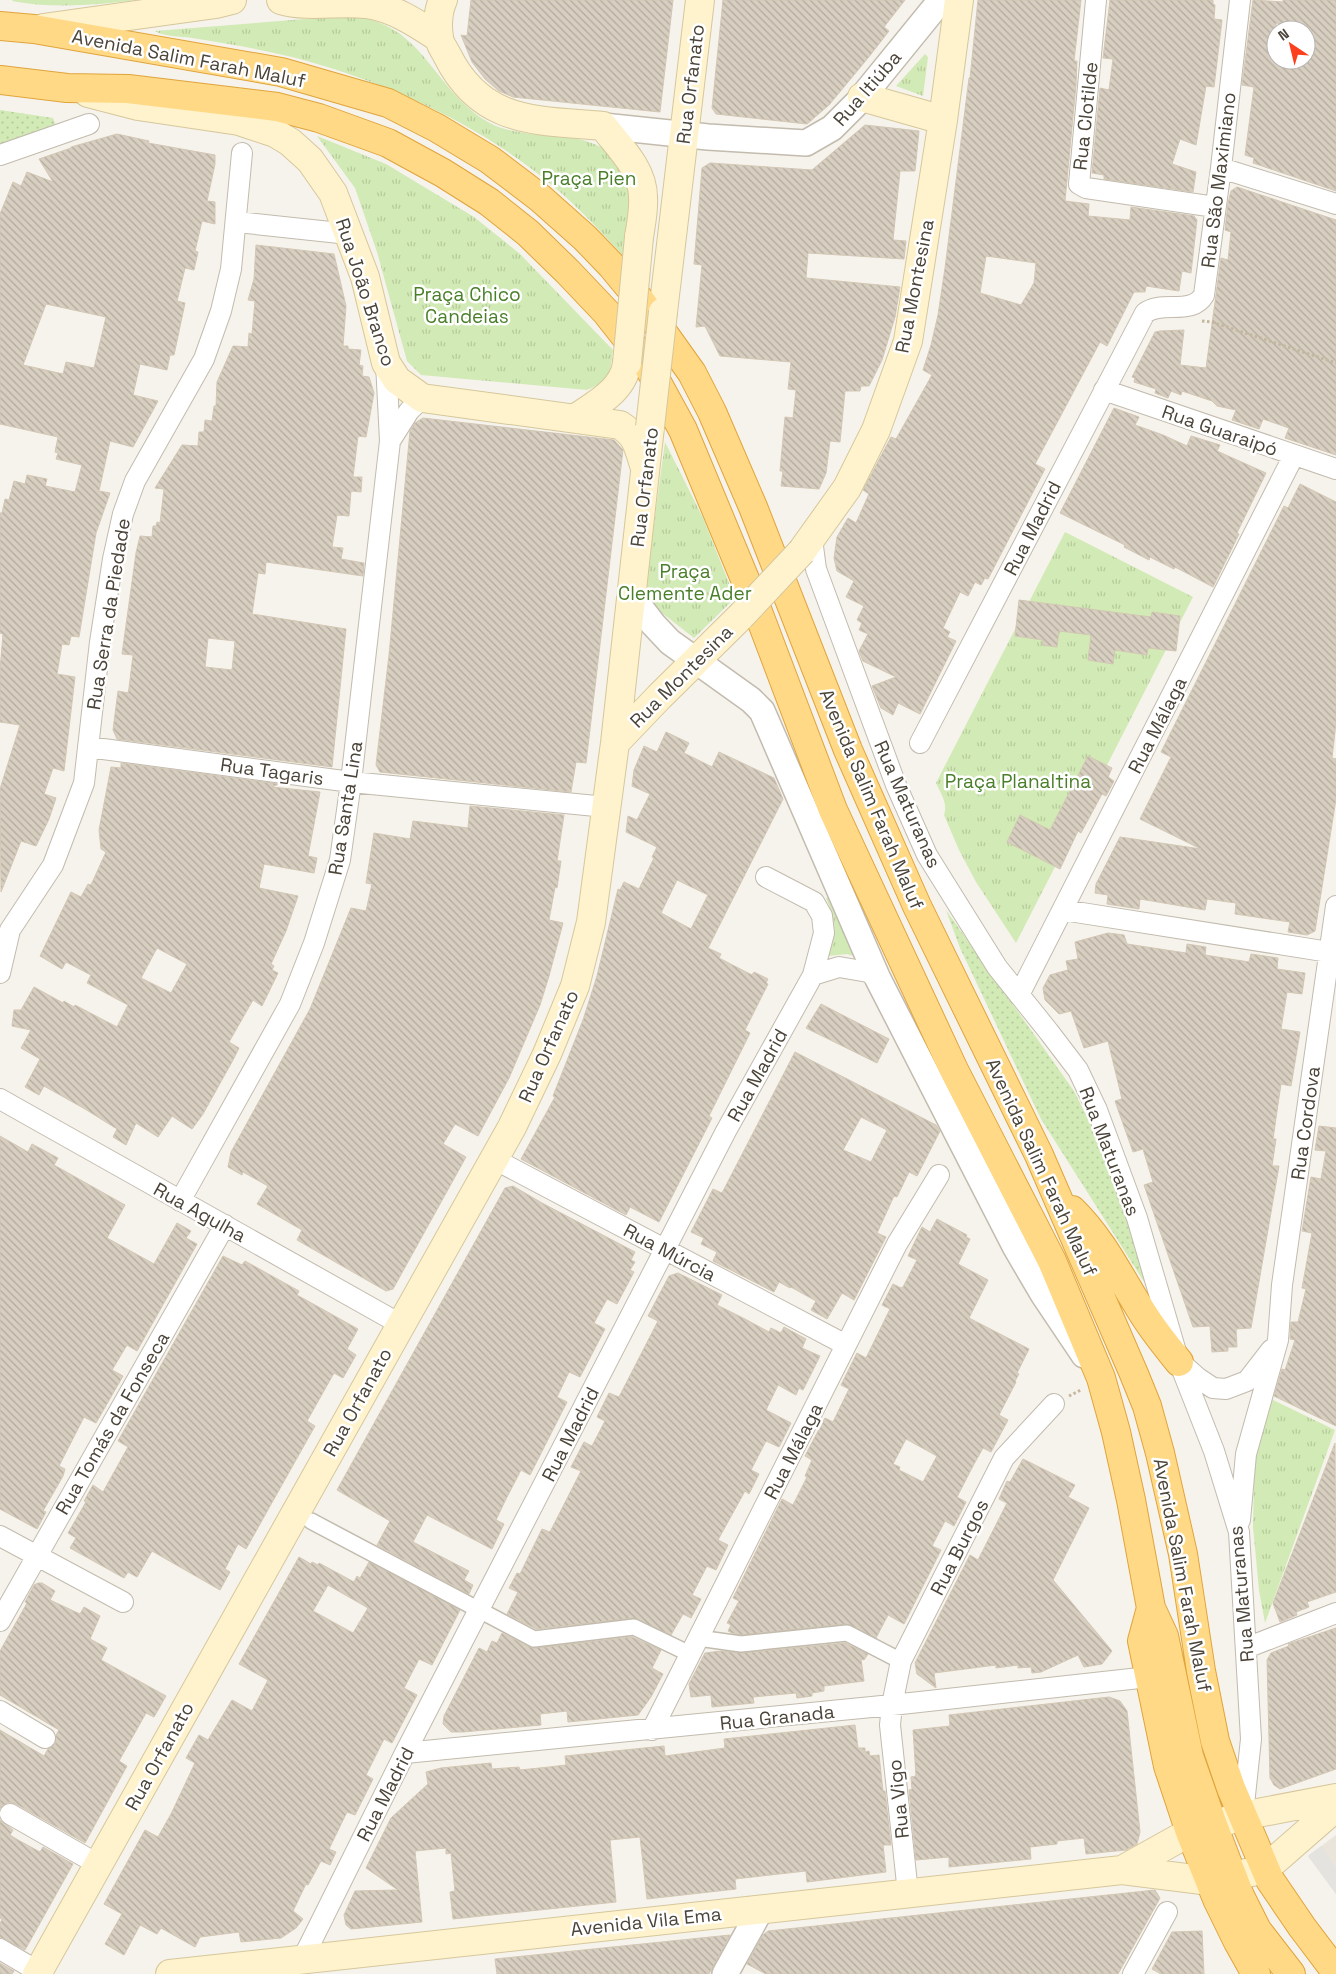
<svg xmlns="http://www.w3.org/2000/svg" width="1336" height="1974" font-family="'Space Grotesk',sans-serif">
	<defs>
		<pattern id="grass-dots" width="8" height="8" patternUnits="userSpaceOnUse" patternTransform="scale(1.25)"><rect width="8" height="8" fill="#d2eab5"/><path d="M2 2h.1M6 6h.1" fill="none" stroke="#b6ca9c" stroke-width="1.8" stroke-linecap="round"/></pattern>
		<pattern id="park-tufts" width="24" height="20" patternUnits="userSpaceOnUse" patternTransform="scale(1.25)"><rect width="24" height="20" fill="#d2eab5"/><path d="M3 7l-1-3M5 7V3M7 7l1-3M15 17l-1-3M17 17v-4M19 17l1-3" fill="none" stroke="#b6ca9c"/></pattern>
		<pattern id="building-back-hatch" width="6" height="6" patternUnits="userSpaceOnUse" patternTransform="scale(1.25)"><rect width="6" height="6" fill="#d8cfc1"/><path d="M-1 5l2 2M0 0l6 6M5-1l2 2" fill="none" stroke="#b1aa9e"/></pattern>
	</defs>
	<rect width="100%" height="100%" fill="#f6f3ec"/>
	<path fill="#eae5da" d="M1336,1835V1894L1308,1856Z"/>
	<path fill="url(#grass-dots)" d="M0,110L53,118L56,126L0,146Z
		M946,910L1074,1091L1092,1127L1127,1216L1148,1288L1041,1119L960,948Z"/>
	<path fill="url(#park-tufts)" d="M13,0H137C96,5 52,9 12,1Z
		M343,16C424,18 430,88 488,122C524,143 584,127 611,155C616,161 623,170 627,177C637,196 628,237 627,260C605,236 584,213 560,192C485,126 388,82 292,57C259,49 225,43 192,38C180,36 164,37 155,31Z
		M925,54L928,57L923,96L896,86Z
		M317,136L386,164L474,217L519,253L613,350C610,374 610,380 587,390L421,375L407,361L377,252L355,188Z
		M665,442L703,518L735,598L694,638L644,599Z
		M1065,532L1193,597L1016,943L976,882L959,850L944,815C948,803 941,794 936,783Z
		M829,897L857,957L847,954L828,956C838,932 836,922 826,898Z
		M1267,1397L1335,1430L1265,1623L1259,1590L1253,1527L1254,1476L1258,1434Z"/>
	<path fill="#e5e3e0" d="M1321,1846L1336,1868V1894L1308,1856Z"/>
	<path fill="url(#building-back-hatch)" stroke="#d3c7b4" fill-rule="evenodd" d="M471,0H673L660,112L513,97L499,91L485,79L472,62L461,35L467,36Z
		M723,0H905L884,27L889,31L868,58L829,105L807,124L716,114L712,108Z
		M978,0H1081L1074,61H1077L1076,85L1065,201L1089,204L1088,216L1130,220L1131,207L1194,216L1197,220L1191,273L1182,271L1179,291L1146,286L1145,292H1134L1107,346L1100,342L1035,464L1045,469L988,579L985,578L981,585L975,582L968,596L960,592L943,628L950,632L947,637L956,641L920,714L898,703L893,715L881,708L872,686L896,677L863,661L859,651L868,634L859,630L862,623L857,620L864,606L846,597L854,581L837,571L834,558L837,537L848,518L856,523L869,494L863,490L891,437L896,439L932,375L923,370L931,345L938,315L945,268L969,78H970ZM986,256L1036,263L1034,283L1021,305L980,293Z
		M1110,0H1213V4L1215,5L1214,19L1222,20L1214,87L1206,86L1196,145L1180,139L1172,164L1196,172L1193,192L1104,179V175L1092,173L1100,88L1109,90L1113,59L1103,58Z
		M1253,0L1283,2V0H1336V191L1253,163L1254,158L1245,155L1254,87L1242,85ZM1276,23L1306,27V60H1276Z
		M865,125L919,131L915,171H900L893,240L906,241L904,259L808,253L806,278L900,287L895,317L882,360L869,386H861L860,391H845L840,442L830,441L826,473L819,489L781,486L783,471H780L785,417L793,418L796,390L788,389L791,362L720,356L705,326L696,327L702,265L694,264L702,168L710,163L812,170Z
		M117,134L149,141L148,143L215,155V164L207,201L215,202V224L202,221L195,251L198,252L194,270L185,268L177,301L185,303L174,355H170L167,370L140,364L133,395L158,401L133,447L110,441L99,491L110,493L96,533L79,637L71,636L69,645L62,644L57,674L75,677L64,771L53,768L44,794L56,798L49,819L36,846L21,841L1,892L0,789L20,725L0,722V670L3,634L0,633V513H2L5,499L9,500L14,481L25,484L27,475L47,479L45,486L75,492L82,465L56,459L58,453L55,452L58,437L0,424V214L13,182L21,186L27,172L53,182L39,159L71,148V147ZM46,304L106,317L94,368L66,362L63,374L23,365Z
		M1237,187L1336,220V455L1285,438L1289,428L1263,419L1259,429L1232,420L1236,410L1217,406L1212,401L1182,391L1181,395L1171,391L1168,398L1155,393L1156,389L1134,382L1135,378L1132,377L1155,332L1160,331L1184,330L1180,365L1206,368L1221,258L1228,260L1231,232L1225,230L1228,203L1231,191Z
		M256,245L334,254L346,306L343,346H348V349L361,350L359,365L363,366L362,376L369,377L374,393L366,437L358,436L353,477H362L361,492L351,491L349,516L337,515L332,547L343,548L341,559L364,563L363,576L266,562L265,574L258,573L252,614L346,629L332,767L117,739L113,730L118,691L128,693L129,688L133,655L122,654L136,553L140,536L152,537L153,526H156L157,522L160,523L164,489L155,488L182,445L198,446L199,432H204L205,420L212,421L214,406H216L217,382L233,346L248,347L249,333L252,334L255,301L248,300L254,279ZM208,638L235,641L232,670L205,667Z
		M1114,408L1139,417L1135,425L1163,435L1187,446L1191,436L1220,445L1217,451L1266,473L1237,533L1239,534L1213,587L1175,567L1174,569L1150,557L1149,560L1124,547L1125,545L1060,513Z
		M423,418L614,440L623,450L586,763L576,762L571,792L380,772L376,765L389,655L410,431L415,423Z
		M1300,484L1336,502V723L1332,758L1336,759V799L1315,931L1307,935L1288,932L1290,922L1235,914L1236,903L1207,899L1205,910L1140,899L1139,909L1107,904L1108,895L1095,893L1096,884L1120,837L1201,849L1140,819L1171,757L1161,752L1284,506L1288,508Z
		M1019,600L1151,617L1152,612L1180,616L1176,651L1148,648L1147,655L1115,650L1113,664L1088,660L1091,635L1059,631L1057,647L1042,645L1043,640L1015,636Z
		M666,732L689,743L684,753L712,767L719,752L774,778L783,799L708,948L721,954L719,958L752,975L754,972L768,979L766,983L768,984L745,1030L750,1033L709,1116L712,1118L659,1222L630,1207L626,1215L521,1159L555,1097L553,1096L583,1020L597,976L618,889L620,890L624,882L639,889L654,858L652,857L657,847L626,832L628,816L637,820L650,794L632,786L634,770L644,746L657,752ZM677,880L708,895L691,929L661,913Z
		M1088,756L1112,768L1108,777L1114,781L1106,796L1102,794L1081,833L1078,831L1060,869L1007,842L1020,815L1050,830Z
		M121,763L279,784L272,787L320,792L308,856L317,858L314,873L264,864L259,888L298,896L286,931L271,964L274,966L272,970L278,973L262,1006L253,1000L229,1042L239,1048L233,1060L203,1114L192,1129L172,1116L158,1137L136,1123L126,1145L113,1137L117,1129L85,1109L44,1086L39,1095L25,1087L40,1059L21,1048L31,1030L12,1026L14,1010H21L34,987L63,1003L64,1001L74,1007L75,1005L117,1027L128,1005L87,983L91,975L66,962L62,969L40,956L71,892L81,897L88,884L91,885L106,852L101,849L99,830L111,767L121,768ZM157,948L187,964L171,993L141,978Z
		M470,806L564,815L557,861H561L557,888L555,887L549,920L563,923L549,976L540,1005L509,1078L478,1136L455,1124L443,1144L466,1157L393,1289L386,1291L297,1240L302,1230L257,1204L268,1186L243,1172L242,1175L228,1167L231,1152L310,1009L351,908L366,911L372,884L366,883L374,833L410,839L413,821L468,828Z
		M1108,933L1124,935L1127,944L1186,953L1187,944L1206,947L1205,955L1249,962L1251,954L1278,958L1277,969L1305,973L1302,994L1287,992L1281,1029L1300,1032L1291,1086L1281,1084L1277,1111L1273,1139H1276L1272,1166H1279L1251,1328L1236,1329L1237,1347H1228V1351L1212,1352L1210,1326L1193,1327L1144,1185L1153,1182L1143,1149L1133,1152L1115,1101L1122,1099L1108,1041L1084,1048L1071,1011L1059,1014L1045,1000L1043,988L1050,975L1068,970L1066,961L1078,959L1075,942Z
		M821,1004L889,1039L877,1063L806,1028Z
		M795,1052L936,1125L940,1131L917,1176L909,1172L897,1197L894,1196L877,1233L886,1237L854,1300L842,1293L827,1319L811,1310L816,1301L791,1287L790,1288L779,1282L774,1292L713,1261L717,1252L701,1244L704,1238L691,1232L713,1189L722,1193ZM861,1117L887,1130L871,1162L843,1150Z
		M1319,1126L1336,1128V1426L1274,1396L1282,1369L1285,1370L1295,1340L1290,1339L1291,1322H1298L1306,1289L1302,1288L1312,1233L1302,1231L1311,1177L1321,1179L1326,1151L1315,1150Z
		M0,1136L28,1152L32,1144L58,1158L54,1165L125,1205L107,1238L154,1264L177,1223L191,1231L186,1238L197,1244L137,1351L127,1345L112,1370L123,1376L96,1423L84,1417L59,1466L65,1469L63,1476L43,1511L46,1512L37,1529L0,1509Z
		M513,1186L542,1203L635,1252L631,1260L635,1262L630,1270L634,1272L617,1304L607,1299L594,1323L605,1329L580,1377L569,1372L557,1397L567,1402L530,1475L521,1470L506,1499L496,1520L504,1524L492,1549L427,1515L413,1542L469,1571L464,1580L473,1585L469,1594L377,1545L390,1521L337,1490L505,1188Z
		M937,1219L967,1235L966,1237L970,1239L958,1264L988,1280L969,1318L1029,1349L1017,1373L1019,1374L1015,1381L1016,1382L999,1415L1008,1420L991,1452L983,1448L974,1464L957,1497L966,1502L954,1526L945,1521L932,1546L941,1550L904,1624L888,1615L876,1638L846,1624L741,1635L732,1633L728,1631L731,1625L727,1623L739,1601L733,1598L782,1499L793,1505L807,1477L805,1476L812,1460L805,1456L825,1418L833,1422L849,1389L841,1385L857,1353L866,1358L890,1309L882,1305L893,1284L901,1288L903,1287L917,1260L908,1256L922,1227L930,1232ZM906,1439L937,1456L923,1482L899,1470L900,1467L893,1464Z
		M223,1256L242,1265L245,1261L299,1291L297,1295L358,1329L347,1349L356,1355L343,1378L334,1373L307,1421L315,1426L246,1549L238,1544L225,1569L230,1572L220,1590L152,1551L137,1577L128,1572L124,1578L70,1548L76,1538L68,1533L86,1502L84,1501L93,1485L103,1492L128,1447L118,1441Z
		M678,1273L722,1295L717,1305L745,1319L769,1332L771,1328L781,1333L784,1327L806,1339L802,1348L820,1356L803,1390L799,1388L796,1395L778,1385L766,1410L791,1423L779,1447L766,1441L751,1470L759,1474L749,1494L745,1491L718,1540L728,1545L716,1570L707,1566L692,1595L701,1599L691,1618L683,1614L671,1635L633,1618L536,1629L507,1614L518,1592L509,1588L517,1573L520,1574L542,1529L550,1532L581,1471L571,1467L584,1442L592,1446L605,1421L597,1417L609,1393L619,1397L658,1321L648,1316L669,1276Z
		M1335,1443L1336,1592L1307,1602L1309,1607L1296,1612L1297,1615L1280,1622L1273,1603Z
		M1023,1459L1075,1485L1068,1497L1089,1508L1053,1580L1112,1651L1102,1664L1084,1667L1078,1655L1041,1672L1032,1673L1031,1667L1018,1668V1665L996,1668V1665L934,1673L936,1688L917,1674L915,1663L970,1555L978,1560L1007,1503L999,1499L1007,1481L1010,1482Z
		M299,1557L311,1564L312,1562L318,1565L319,1563L354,1582L357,1576L360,1578L369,1562L460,1610L432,1665L419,1659L404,1688L417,1695L392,1743L384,1739L366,1775L373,1779L355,1815L347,1812L329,1849L336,1852L330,1865L321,1861L308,1885L306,1884L293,1911L303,1919L296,1928L281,1938L241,1942L239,1932L200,1937L195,1947L161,1928L157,1934L140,1925L124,1955L105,1944L122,1914L104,1904L145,1830L158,1837L171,1814L195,1763L186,1758L199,1735L208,1740L232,1700L252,1711L268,1680L239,1664ZM328,1585L368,1608L353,1633L313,1611Z
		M38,1583H42L55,1591L50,1600L80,1614L84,1607L100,1616L90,1639L107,1648L101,1660L166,1696L154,1717L146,1713L119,1761L127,1766L85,1843L16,1804L9,1802L0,1808V1730L44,1756L48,1749L55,1744L56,1735L59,1730L0,1695V1651L27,1603L25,1602L34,1585Z
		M1336,1628V1769L1280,1789L1274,1785L1270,1778L1267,1660L1271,1653L1289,1646L1288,1644Z
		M502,1633L530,1647L535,1648L632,1637L661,1650L652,1668L663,1674L651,1697L638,1715L568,1722L567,1711L540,1714L541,1725L463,1732H451L443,1724L444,1716L479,1648L487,1652L492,1641L497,1643Z
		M845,1643L868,1654L864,1660L861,1659L864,1681L824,1686V1691L812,1693V1696L797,1698L796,1693L753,1697L754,1703L712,1707L711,1695L691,1697L689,1684L705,1653L721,1651L742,1653Z
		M1109,1697L1120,1701L1127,1711L1140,1832L1137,1844L1126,1850L1086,1854L1084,1838L1057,1841V1844L1030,1847L1031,1859L949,1867V1857L916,1860L909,1790L912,1789L911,1777L916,1776L913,1730L950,1726L949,1715Z
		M855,1725L858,1748H865V1752L869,1751L870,1756L879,1755L883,1791H885L891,1845H883L886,1872L807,1882L806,1871L779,1874L735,1879L736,1889L647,1899L640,1837L610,1840L616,1902L453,1919L450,1892L455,1891L451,1853L446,1854V1848L415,1851L422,1922L351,1929L346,1925L344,1915L355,1891L398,1890L366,1868L391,1818L428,1784L426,1772L441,1768L491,1763L492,1769L519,1767L520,1770L549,1767L566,1765L565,1756L664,1746L665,1756L725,1748L724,1739Z
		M0,1820L13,1830L10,1835L18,1840L40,1852L43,1847L73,1864L25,1950L0,1937V1924L2,1919L0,1918Z
		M1155,1890L1160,1898L1118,1974H766L747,1964L763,1935L768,1931Z
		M1202,1931L1204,1974H1161L1152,1969L1172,1932Z
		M730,1935L709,1974H497L495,1959Z
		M0,1963L14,1971L12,1974H0Z"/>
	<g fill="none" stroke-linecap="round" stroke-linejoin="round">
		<g stroke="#c2bbae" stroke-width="18">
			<path id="pedestrian" d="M311,1521L534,1639L634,1627L690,1654
				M698,1638L741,1644L847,1633L901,1661"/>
		</g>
		<g stroke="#c2bbae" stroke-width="22">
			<path id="minor" d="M1096,0L1079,184L1086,188L1215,207
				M0,155L89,124
				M1221,168L1336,204
				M237,222L349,234
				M1104,390L1336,469
				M390,441L409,411L422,398
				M812,539L816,569L896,785L927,855L997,967L1049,1032L1078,1070L1097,1110L1137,1218L1179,1362L1214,1451L1239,1532L1251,1739L1243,1814
				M920,743L1145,313C1162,300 1192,316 1204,295L1221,168L1240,0
				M88,747L351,782L606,807
				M1063,910L1329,952
				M0,973L10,930L53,865L84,783L100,642L113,559L123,514L135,481L204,359L221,311L231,269L242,153
				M813,975L839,967L868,972L878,979
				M1019,995L1294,455
				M0,1099L400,1324
				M494,1159L846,1345
				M180,1201L290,1004L314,943L340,860L351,782L390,441L386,363
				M1181,1363L1198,1378L1213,1388L1226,1389L1247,1381L1271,1350
				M1240,1520L1246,1454L1278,1340L1282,1285L1336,906
				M0,1536L123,1602
				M0,1621L225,1225
				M1246,1648L1336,1613
				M0,1711L45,1738
				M652,1730L897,1244L939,1175
				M405,1753L892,1705L1149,1677
				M10,1814L99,1865
				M908,1893L890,1725L892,1705L901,1661L1004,1458L1054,1404
				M0,1949L39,1972
				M303,1958L405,1753L726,1131L813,975L824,933L822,916L814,902L766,877
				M1133,1974L1167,1912"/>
		</g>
		<g stroke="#c2bbae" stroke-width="28">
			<path id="tertiary" d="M603,126L708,137L806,143L832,128L858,102L941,0
				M631,595L653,624L670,642L751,700L762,711L878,979L1016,1248L1043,1294L1084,1355
				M725,1974L761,1909"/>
		</g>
		<g stroke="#d6c79b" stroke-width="30">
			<path id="secondary" d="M281,0C308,8 338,1 366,4C394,8 416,23 439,38
				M443,0C438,10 437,26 439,37C439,43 444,49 447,55C481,124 535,120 603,126C619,147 643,169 643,197C644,210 641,224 639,237
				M43,28L216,4L232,0
				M88,93L138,106L239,121L275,133L290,142L310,160L333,193L365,277L386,363L397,380L422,398L620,425C637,436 638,446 644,465
				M862,97L943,120
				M663,312L700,0
				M576,418C596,404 624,390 627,363
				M802,551L847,488L876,430L908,341L943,120L959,0
				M615,743L659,697L740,617
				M1122,1870L1190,1832L1242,1816L1336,1798
				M37,1974L512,1127L547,1054L575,986L591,922L615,743L650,427
				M170,1974L1122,1870L1210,1881L1265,1869L1336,1807"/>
		</g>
		<g stroke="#e0a43c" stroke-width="30">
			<path id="trunk" d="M0,26L34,29L281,72L388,103L437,128L490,160L540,198L585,238L611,265L640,300L692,373L712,412L753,507L848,750L917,906L1039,1155L1134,1374L1147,1406L1160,1453L1183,1554L1201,1671L1215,1741L1231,1788L1270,1880L1302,1927L1336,1972
				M0,80L67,88L128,89L277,107L319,118L388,143L443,173L489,202L528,233L568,272L606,312L647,364L683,430L752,596L833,810L954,1070L1052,1261L1101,1378L1116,1432L1131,1500L1151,1608L1142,1641L1168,1766L1190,1832L1217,1899L1238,1942L1256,1974
				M1072,1210C1102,1239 1120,1277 1142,1312C1153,1330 1166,1346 1179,1362
				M1151,1608L1164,1636L1189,1756L1213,1825L1240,1896L1257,1930L1291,1974"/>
		</g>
		<path stroke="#c4b79f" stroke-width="3" stroke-dasharray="2.5 2.5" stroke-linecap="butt" d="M1202,321L1212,322L1336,363
			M1069,1396L1081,1390"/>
		<use href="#pedestrian" stroke="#fff" stroke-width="15"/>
		<use href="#minor" stroke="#fff" stroke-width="20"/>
		<use href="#tertiary" stroke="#fff" stroke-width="25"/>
		<use href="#secondary" stroke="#fff3cd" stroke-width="28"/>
		<use href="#trunk" stroke="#ffd985" stroke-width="28"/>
		<g stroke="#d6c79b" stroke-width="30" stroke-linecap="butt">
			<path id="secondary-bridge" d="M627,363L639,237
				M650,427L663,312
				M740,617L802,551"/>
		</g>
		<use href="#secondary-bridge" stroke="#fff3cd" stroke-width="28"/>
	</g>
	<g text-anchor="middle" stroke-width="5" stroke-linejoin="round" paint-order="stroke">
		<g font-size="19" fill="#4b4439" stroke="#fff">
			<text transform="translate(189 58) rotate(11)" y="7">Avenida Salim Farah Maluf</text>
			<text transform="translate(690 84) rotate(-83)" y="7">Rua Orfanato</text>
			<text transform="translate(867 88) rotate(-49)" y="7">Rua Itiúba</text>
			<text transform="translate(1085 116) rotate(-84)" y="7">Rua Clotilde</text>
			<text transform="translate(1218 180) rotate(-83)" y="7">Rua São Maximiano</text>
			<text transform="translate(914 286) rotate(-79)" y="7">Rua Montesina</text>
			<text transform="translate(366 292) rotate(72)" y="7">Rua João Branco</text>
			<text transform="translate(1220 430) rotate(19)" y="7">Rua Guaraipó</text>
			<text transform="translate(644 487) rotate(-83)" y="7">Rua Orfanato</text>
			<text transform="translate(1032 528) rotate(-63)" y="7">Rua Madrid</text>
			<text transform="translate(108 614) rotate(-81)" y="7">Rua Serra da Piedade</text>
			<text transform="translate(681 676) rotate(-45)" y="7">Rua Montesina</text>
			<text transform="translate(1157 725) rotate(-63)" y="7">Rua Málaga</text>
			<text transform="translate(272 771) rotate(8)" y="7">Rua Tagaris</text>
			<text transform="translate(872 799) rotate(67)" y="7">Avenida Salim Farah Maluf</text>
			<text transform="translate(908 804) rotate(66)" y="7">Rua Maturanas</text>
			<text transform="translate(345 808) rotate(-81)" y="7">Rua Santa Lina</text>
			<text transform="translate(548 1046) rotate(-66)" y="7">Rua Orfanato</text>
			<text transform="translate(757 1075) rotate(-61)" y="7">Rua Madrid</text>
			<text transform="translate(1305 1123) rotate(-82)" y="7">Rua Cordova</text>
			<text transform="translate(1110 1151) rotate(69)" y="7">Rua Maturanas</text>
			<text transform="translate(1042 1167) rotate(65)" y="7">Avenida Salim Farah Maluf</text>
			<text transform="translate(200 1212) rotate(29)" y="7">Rua Agulha</text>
			<text transform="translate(670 1252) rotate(28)" y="7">Rua Múrcia</text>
			<text transform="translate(357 1402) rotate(-61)" y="7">Rua Orfanato</text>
			<text transform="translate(112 1423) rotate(-60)" y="7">Rua Tomás da Fonseca</text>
			<text transform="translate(570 1434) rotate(-63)" y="7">Rua Madrid</text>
			<text transform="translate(793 1451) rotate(-63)" y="7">Rua Málaga</text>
			<text transform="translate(959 1547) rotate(-63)" y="7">Rua Burgos</text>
			<text transform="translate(1183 1575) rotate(79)" y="7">Avenida Salim Farah Maluf</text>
			<text transform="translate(1241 1594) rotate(-95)" y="7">Rua Maturanas</text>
			<text transform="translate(777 1717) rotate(-6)" y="7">Rua Granada</text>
			<text transform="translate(159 1756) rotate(-61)" y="7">Rua Orfanato</text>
			<text transform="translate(385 1794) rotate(-63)" y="7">Rua Madrid</text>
			<text transform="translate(898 1799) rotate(-96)" y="7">Rua Vigo</text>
			<text transform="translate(646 1921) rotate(-6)" y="7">Avenida Vila Ema</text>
		</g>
		<g font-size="19" fill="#4a7f2a" stroke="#fff">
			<text x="589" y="185">Praça Pien</text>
			<text x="467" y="301">Praça Chico<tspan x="467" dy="22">Candeias</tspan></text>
			<text x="685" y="578">Praça<tspan x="685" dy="22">Clemente Ader</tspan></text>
			<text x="1018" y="788">Praça Planaltina</text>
		</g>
	</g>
	<g transform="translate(1291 45) rotate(325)"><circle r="24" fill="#ffffff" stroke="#b7b4b0"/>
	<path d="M0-4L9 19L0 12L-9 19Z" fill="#fc3f1d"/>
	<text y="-8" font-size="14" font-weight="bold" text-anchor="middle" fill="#4b4439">N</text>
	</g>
</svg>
